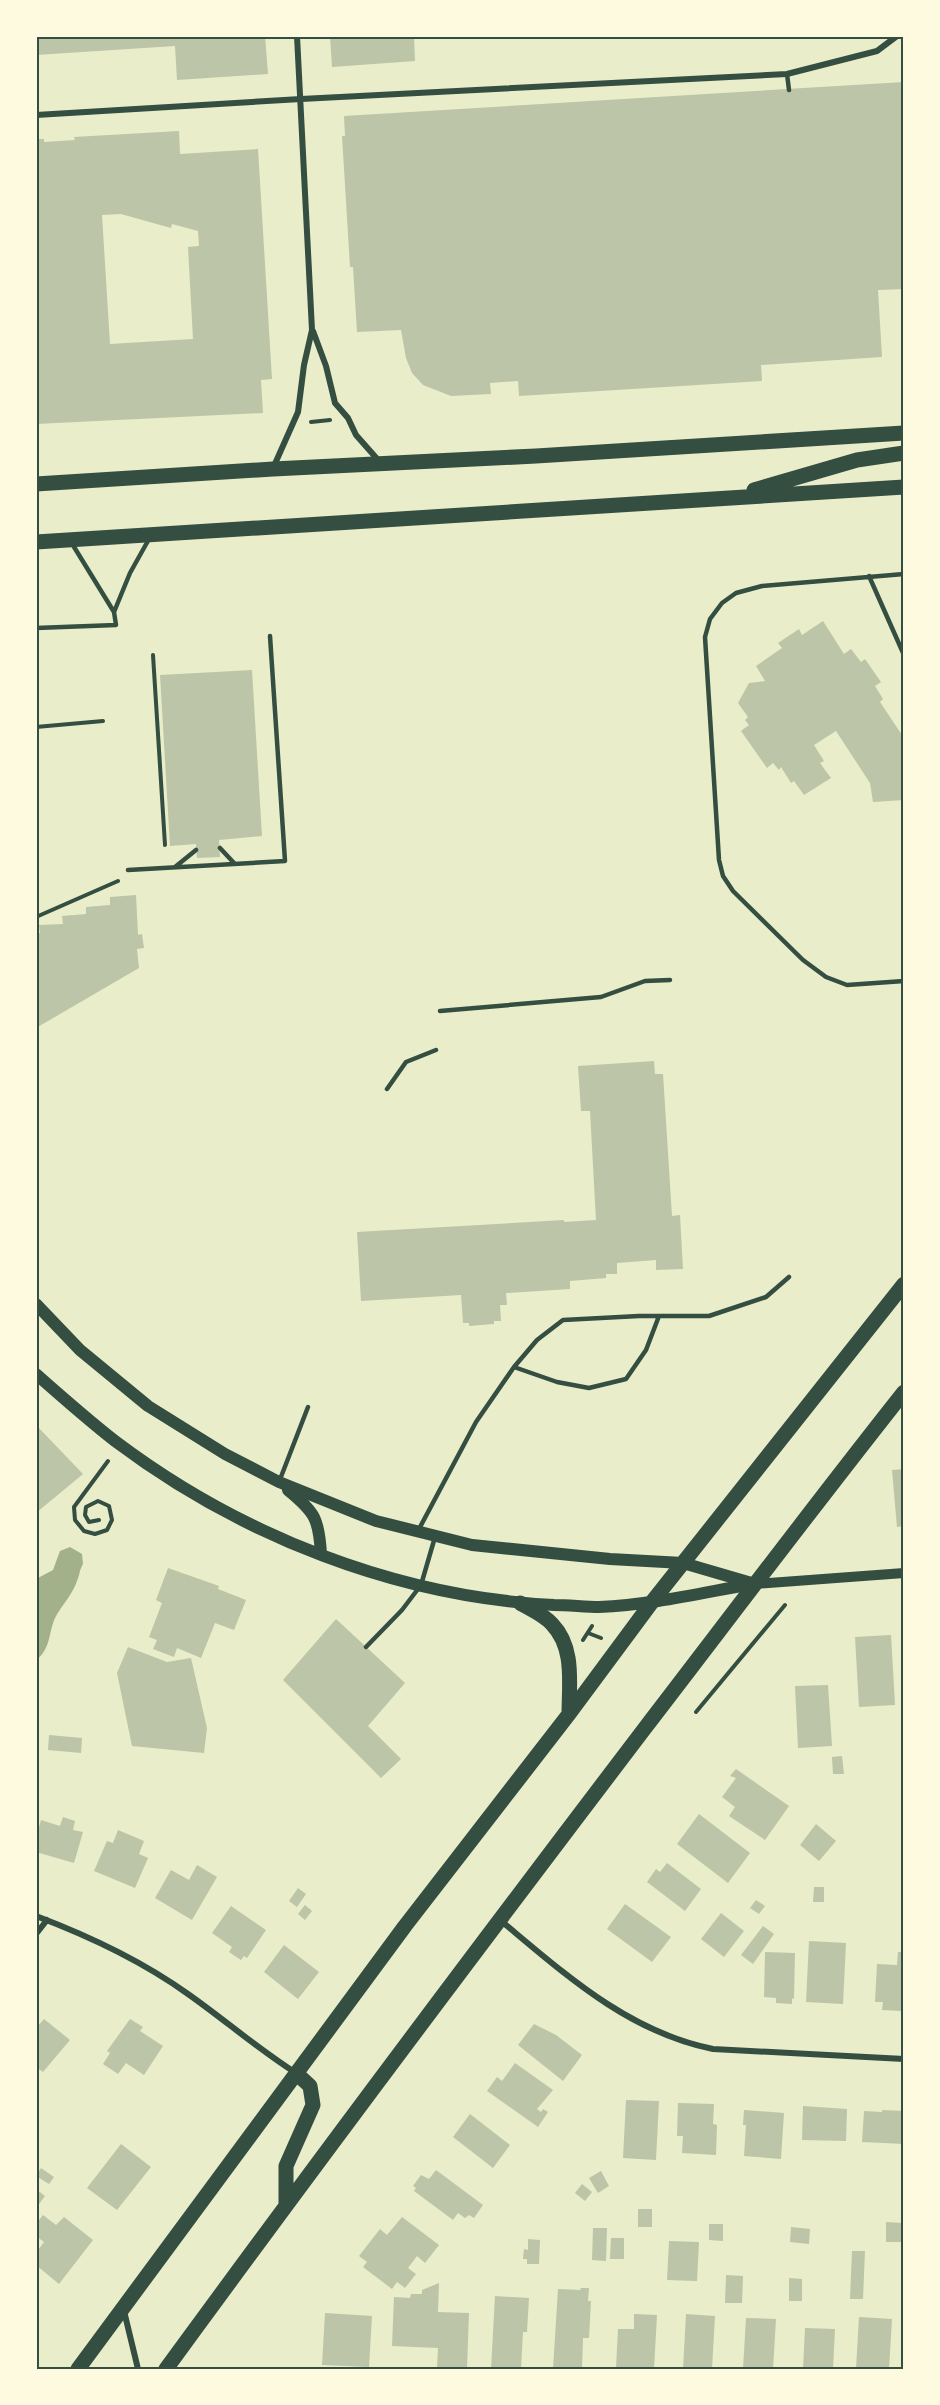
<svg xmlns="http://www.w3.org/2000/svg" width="940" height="2405" font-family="'Open Sans',sans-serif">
	<rect width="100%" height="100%" fill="#e9edc9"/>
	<path fill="#a3b18a" d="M70,1547L82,1554L83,1564C79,1571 80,1574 77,1581C73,1594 61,1606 55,1618C48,1634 51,1649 36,1660V1579L53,1570L60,1551Z"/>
	<path fill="#bcc5a7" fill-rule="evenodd" d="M36,36H265L268,74L177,80L175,46L36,55Z
		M330,36H414L415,61L332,67Z
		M904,82V289L878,290L882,357L761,365L762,381L519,396L518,381L490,383L491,394L451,396L423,385L412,373L406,358L401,330L357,332L353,267H350L342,136H345L344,116Z
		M179,131L180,154L258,149L272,379L261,380L263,413L36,424V139H44V142L75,140L74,137ZM121,214L171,228L172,224L198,231L199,246L188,247L193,339L110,344L102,215Z
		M823,621L844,654L851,649L861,662L865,659L881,682L875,686L883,699L880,702L904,738V800L873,802L870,783L836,731L814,745L824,761L820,763L831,778L804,795L794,781L791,783L781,767L779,770L773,763L767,768L741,731L749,725L745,720L748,717L738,703L749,683L765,681L756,666L782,648L778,643L799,629L802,635Z
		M252,670L262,836L219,840L220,857L197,858L196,844L170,846L160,675Z
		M136,895L138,935L142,934L144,948L137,949L139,968L36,1028V933H40L39,925L63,924L62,916L86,914V907L110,905V897Z
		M654,1061L655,1074H663L672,1216L680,1215L683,1269L656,1270V1260L617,1263V1274H606V1278L570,1281V1289L506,1293L507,1305H500L501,1321H494V1324L469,1326V1323H463L461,1295L361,1301L357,1232L564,1220V1222L596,1220L590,1111H581L578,1066Z
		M36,1425L83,1474L36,1513Z
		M904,1469V1526L897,1527L892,1470Z
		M168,1568L219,1586L218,1589L246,1600L234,1630L215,1623L201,1658L177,1648L174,1657L153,1649L157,1640L149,1637L162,1603L156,1600Z
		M336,1619L405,1683L368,1726L401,1759L381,1778L283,1680Z
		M891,1635L895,1705L859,1707L855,1637Z
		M128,1647L167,1662L191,1658L207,1728L204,1753L132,1746L117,1673Z
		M828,1685L832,1746L798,1748L795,1686Z
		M49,1735L82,1738L81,1753L48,1750Z
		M842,1756L844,1774H833L832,1757Z
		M736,1769L789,1806L765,1840L729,1816L735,1807L722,1797L736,1778L730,1776Z
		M699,1814L750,1853L728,1883L677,1844Z
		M63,1817L75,1821L73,1830L83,1832L74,1863L36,1852V1838L41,1820L60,1826Z
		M816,1824L836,1841L819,1861L800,1845Z
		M118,1830L144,1841L139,1854L148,1858L135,1888L94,1871L107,1841L113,1843Z
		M667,1863L701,1889L685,1911L647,1882L656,1869L660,1872Z
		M197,1865L217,1877L192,1920L155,1898L171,1870L189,1880Z
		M814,1887H824V1902H813Z
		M298,1888L306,1894L297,1907L289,1901Z
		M756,1900L765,1906L759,1914L750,1908Z
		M625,1904L671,1937L652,1962L607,1929Z
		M305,1905L312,1911L305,1920L298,1914Z
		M231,1906L266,1930L247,1958L244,1956L241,1960L229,1952L232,1947L212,1933Z
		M721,1913L744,1931L724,1957L701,1939Z
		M763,1926L774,1934L753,1964L741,1955Z
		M809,1941L846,1943L843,2004L806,2002Z
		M284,1945L319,1972L298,1999L264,1972Z
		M765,1952L795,1953L794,1998L792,1999V2004L776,2003V1998L764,1997Z
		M898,1952H904V2004L901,2003V2011L882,2010L883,2002H875L877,1964L897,1965Z
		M44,2019L70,2040L43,2072L36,2067V2028Z
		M130,2019L143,2027L140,2031L163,2046L144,2075L126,2063L118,2074L103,2064L110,2053L107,2051Z
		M534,2024L556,2035L582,2055L563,2081L518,2045Z
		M515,2063L553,2090L537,2109L541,2112L543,2109L548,2112L538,2127L487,2091L497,2077L502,2081Z
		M626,2100L659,2101L656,2160L623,2158Z
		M678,2103L714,2104L713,2124L717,2125L716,2155L682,2153L683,2136H677Z
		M803,2106L847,2109L846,2141L802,2140Z
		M744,2110L784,2113L781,2159L744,2156L746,2125H743Z
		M882,2110L904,2111V2144L862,2142L864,2111L882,2112Z
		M470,2114L510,2145L493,2168L453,2137Z
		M121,2144L151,2167L117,2210L87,2188Z
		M41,2168L54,2177L49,2184L36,2176Z
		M436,2170L483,2205L474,2218L469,2215L465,2218L458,2213L453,2220L414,2191L416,2188L413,2186L421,2175L429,2179Z
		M601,2171L609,2186L598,2193L589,2178Z
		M582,2184L592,2192L585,2201L575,2193Z
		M36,2189L45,2196L36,2208Z
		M638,2209H652V2227H638Z
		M43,2215L56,2225L64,2217L93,2240L59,2284L36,2265V2253L44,2242L36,2236V2224Z
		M402,2217L439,2245L425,2263L417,2256L408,2268L416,2274L405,2288L397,2282L392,2289L363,2267L367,2262L359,2256L380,2229L387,2235Z
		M886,2222L902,2223L901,2242H886Z
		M709,2224H723V2241L709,2240Z
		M791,2227L810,2229L809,2244L790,2242Z
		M593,2228H607L606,2261L592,2260Z
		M611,2238H624V2259H610Z
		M528,2239L540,2240L539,2264H527V2259H523L524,2249L528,2250Z
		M669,2241L699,2242L697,2281L667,2280Z
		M852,2251H865L863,2299H850Z
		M726,2275L743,2276L742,2303H725Z
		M789,2278L802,2279V2301H789Z
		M439,2283L438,2312L469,2313L467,2369H437L438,2348L392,2346L394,2297L410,2298L411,2294H422V2290Z
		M580,2288H589L588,2301H591L589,2338H583L582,2369H553L558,2289L581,2290Z
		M495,2296L529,2298L527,2332H523L521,2369H491Z
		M325,2313L372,2316L369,2367L322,2365Z
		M634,2314L657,2315L654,2369L616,2368L618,2329H634Z
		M686,2314L715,2316L712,2369H683Z
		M859,2317L892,2319L889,2369H856Z
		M746,2318L776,2319L773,2369H743Z
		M805,2328L835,2329L833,2369H803Z"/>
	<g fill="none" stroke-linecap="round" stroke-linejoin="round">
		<path stroke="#344e41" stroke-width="4" d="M311,422L330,420
			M153,655L165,845
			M36,727L103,721
			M36,917L118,881
			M99,1520L89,1522L85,1515L86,1507L98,1501L109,1506L112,1520L107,1530L95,1534L84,1531L75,1520L74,1507L108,1461
			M588,1633L601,1638
			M583,1640L592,1626
			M696,1712L785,1605"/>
		<path stroke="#344e41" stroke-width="4.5" d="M787,74L789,90
			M71,542L114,612L130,573L149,539
			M904,574L762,586L736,593L722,603L710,619L705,637L719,860L723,876L733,891L803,960L826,977L847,985L904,981
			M869,576L904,655
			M36,628L116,625L114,612
			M220,848L234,863
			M175,867L196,850
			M128,870L285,861L270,636
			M440,1011L601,997L645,981L670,980
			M387,1089L406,1062L436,1050
			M514,1367L557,1382L589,1388L626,1379L646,1350L659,1316
			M279,1482L308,1407
			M419,1529L476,1422L514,1367L537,1340L563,1320L639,1316H709L766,1297L789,1277
			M366,1647L402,1610L421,1585L435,1537"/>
		<path stroke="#344e41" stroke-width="6" d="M36,115L301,99L787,74L877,51L897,36
			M313,331L326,366L335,403L348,418L356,435L379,461
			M274,466L298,412L304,365L312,330L297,36
			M36,1916C89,1936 142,1961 188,1994C225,2020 258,2049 296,2073
			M500,1920C565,1974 628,2032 713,2049L904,2059
			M36,1934L47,1920
			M124,2311L138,2369"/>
		<path stroke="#344e41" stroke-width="10" d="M755,1584L904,1573"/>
		<path stroke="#344e41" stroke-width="12" d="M36,1304L80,1350L148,1406L225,1454L279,1482L376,1521L472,1545L610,1559L683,1563L755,1584
			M36,1374C62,1397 88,1420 115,1441C241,1536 397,1597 554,1605C569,1605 585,1607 599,1607C651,1605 701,1593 752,1584
			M288,1490C315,1512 319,1519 321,1554"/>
		<path stroke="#344e41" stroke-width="15" d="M36,484L273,469L536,456L904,433
			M754,490L857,460L904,453
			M36,542L904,487
			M520,1603C530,1609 544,1615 552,1624C575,1648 569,1683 569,1714
			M286,2205V2166L313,2105L310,2086L297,2074
			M78,2369L405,1926L569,1714L652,1602L904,1284
			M166,2369C323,2154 483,1941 645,1728C731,1616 816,1503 904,1392"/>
	</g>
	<rect width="940" height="2405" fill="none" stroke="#fefae0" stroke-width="75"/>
	<rect x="38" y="38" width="864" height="2330" fill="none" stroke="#344e41" stroke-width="2"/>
</svg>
